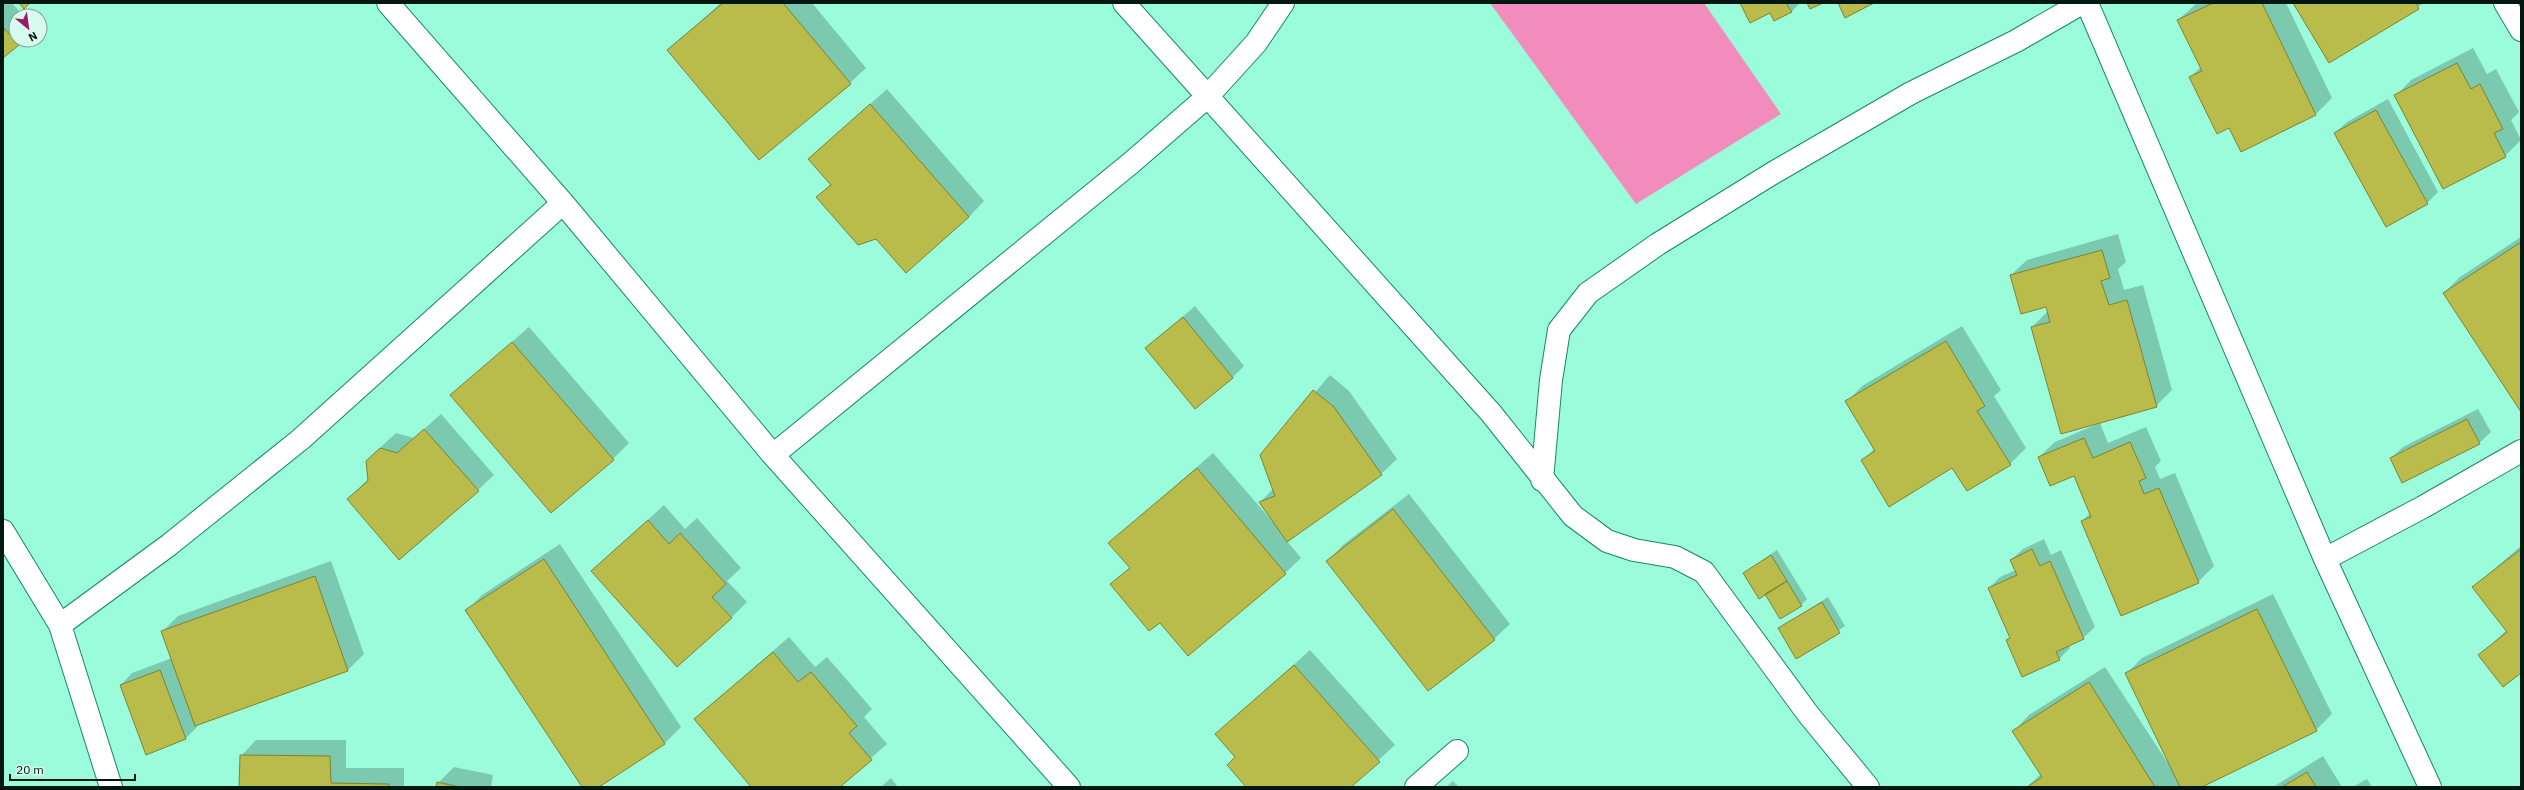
<svg xmlns="http://www.w3.org/2000/svg" width="2524" height="790" font-family="'IBM Plex Sans',sans-serif">
	<rect width="100%" height="100%" fill="#9afcdb"/>
	<path fill="#f18cbc" d="M1490,3H1704L1781,114L1636,204Z"/>
	<path fill="#0003" d="M3,3H12L23,16H16V40H22L3,57Z
		M721,3H812L866,68L850,83L668,50Z
		M1741,3H1800L1791,12H1771Z
		M2197,3H2286L2332,98L2316,114L2241,151L2229,126L2190,77L2201,67L2178,20Z
		M2294,3H2424L2329,62Z
		M2473,48L2487,74L2496,69L2519,112L2511,120L2521,140L2505,156L2443,188L2396,96L2411,80Z
		M887,89L984,201L969,217L876,238L817,197L831,184L809,159Z
		M2388,99L2438,192L2427,203L2335,133L2347,122Z
		M2118,234L2126,262L2118,269L2124,290L2143,285L2172,390L2156,406L2032,327L2048,311L2047,306L2011,275L2027,260Z
		M2521,237V410L2444,293L2460,277Z
		M1195,306L1244,366L1232,378L1147,348Z
		M1962,326L2001,390L1994,396L2026,448L2010,464L1953,467L1862,461L1875,448L1847,402L1862,386Z
		M529,327L629,443L613,459L451,395Z
		M1330,375L1349,391L1397,459L1381,474L1287,541L1301,558L1285,573L1160,621L1112,585L1130,567L1110,543L1213,453L1279,529L1260,502L1273,489L1261,455Z
		M2478,409L2491,432L2479,443L2391,458L2403,447Z
		M441,414L494,475L478,490L348,499L368,479L367,461L383,445L396,433L414,438Z
		M2100,423L2108,443L2146,427L2161,461L2155,467L2160,479L2175,473L2214,566L2198,582L2082,521L2090,513L2074,474L2039,457L2055,442Z
		M1409,494L1510,624L1494,639L1328,561L1343,545Z
		M664,505L685,529L697,518L741,568L727,581L747,602L731,618L608,556Z
		M2044,539L2051,555L2061,550L2095,627L2083,638L2069,645L2070,648L2059,659L2007,640L2010,637L1989,588L2000,577L2016,570L2011,560L2023,549Z
		M560,544L681,727L665,743L598,787H583L467,610L482,595Z
		M2521,546V671L2480,655L2507,630L2473,587Z
		M1777,550L1807,599L1801,605L1765,593L1744,573Z
		M331,561L364,654L348,670L196,725L197,727L186,738L121,685L132,673L172,658L162,632L178,616Z
		M2273,594L2332,714L2316,730L2200,787H2027L2041,774L2014,731L2029,715L2105,667L2177,777L2126,674L2142,658Z
		M1828,597L1845,626L1797,658L1780,628Z
		M789,637L815,667L827,657L872,709L864,717L887,744L838,787H752L695,719Z
		M1310,650L1395,745L1349,787H1248L1236,757L1217,734Z
		M256,740H346V768H404V787H240L241,756Z
		M2323,756L2342,787H2273Z
		M454,767L493,775L491,787H437L438,783Z
		M891,778L898,787H881Z
		M2367,779L2372,787H2353Z
		M1453,781L1459,787H1446Z"/>
	<path fill="#b9bc4b" stroke="#7f8230" d="M19,3H30L24,9Z
		M723,3H783L851,84L759,160L667,50Z
		M1740,3H1790L1787,5L1792,12L1774,21L1770,13L1750,23Z
		M1807,3H1823L1810,9Z
		M1838,3H1874L1845,18Z
		M2213,3H2262L2316,115L2241,152L2229,128L2217,134L2189,77L2202,71L2177,20Z
		M2293,3H2416L2419,9L2329,63Z
		M3,27L19,45L3,58Z
		M2457,63L2471,89L2480,84L2503,129L2494,133L2506,157L2443,189L2394,95Z
		M870,104L969,217L906,273L876,239L858,245L816,197L831,185L808,159Z
		M2376,110L2428,204L2386,227L2334,133Z
		M2521,242V412L2443,293Z
		M2102,250L2110,278L2101,281L2109,305L2127,300L2157,407L2061,434L2031,327L2050,322L2046,307L2021,314L2010,275Z
		M1183,317L1233,378L1195,409L1145,348Z
		M1946,341L1985,406L1977,411L2011,465L1967,491L1952,468L1889,507L1861,460L1875,451L1845,401Z
		M512,342L614,460L551,513L450,395Z
		M1313,390L1334,407L1382,475L1287,542L1259,502L1275,496L1260,455Z
		M2467,419L2480,444L2402,483L2390,458Z
		M424,429L479,491L399,560L347,499L368,481L366,461L380,448L397,453Z
		M2084,438L2093,458L2130,442L2146,478L2139,481L2144,494L2159,488L2199,583L2121,616L2081,521L2091,517L2074,476L2050,486L2038,457Z
		M1197,468L1286,574L1188,656L1160,623L1149,631L1110,584L1130,568L1108,543Z
		M1393,509L1495,640L1428,691L1326,561Z
		M648,520L669,544L680,533L726,584L712,597L732,618L677,667L591,571Z
		M2032,549L2040,566L2050,561L2084,639L2056,652L2060,660L2022,677L2006,640L2010,638L1988,588L2017,575L2010,560Z
		M2521,549V673L2503,687L2478,655L2507,632L2472,587Z
		M1771,555L1787,581L1759,599L1743,573Z
		M544,559L665,744L599,787H582L465,610Z
		M315,576L348,671L195,726L161,631Z
		M1787,581L1802,606L1780,619L1765,594Z
		M1822,602L1840,633L1796,659L1778,628Z
		M2257,609L2317,731L2202,787H2180L2125,673Z
		M773,652L798,682L811,672L857,726L849,733L872,760L840,787H751L694,719Z
		M1294,665L1380,762L1351,787H1246L1227,765L1235,757L1215,734Z
		M160,670L186,739L146,755L120,685Z
		M2089,682L2155,787H2027L2042,777L2012,731Z
		M240,755L330,756L331,783L389,784V787H239Z
		M2307,772L2316,787H2282Z
		M437,782L460,787H436Z"/>
	<g fill="none" stroke-linecap="round" stroke-linejoin="round">
		<g stroke="#16866b" stroke-width="24">
			<path id="street" d="M388,3L563,203L773,455L1069,787
				M1124,3L1491,413L1573,516L1607,541L1634,550L1675,557L1704,572L1808,714L1868,787
				M2087,3L2325,559L2430,787
				M2505,3L2521,30
				M773,455L1131,163L1207,97L1256,43L1283,3
				M1542,480L1551,380L1559,330L1588,293L1658,244L1773,173L1911,93L2016,41L2082,3
				M3,531L60,625L111,787
				M2325,559L2423,507L2521,451
				M60,625L169,545L301,439L563,203
				M1416,787L1457,751"/>
		</g>
		<use href="#street" stroke="#fff" stroke-width="22"/>
	</g>
	<rect width="2524" height="790" fill="none" stroke="#00180f" stroke-width="8"/>
	<g transform="translate(28 28) rotate(151)"><circle r="19" fill="#d7fcee" stroke="#81a195"/>
	<path d="M0-3L7 15L0 10L-7 15Z" fill="#9e1868"/>
	<text y="-6" font-size="11" font-weight="bold" text-anchor="middle" fill="#00180f">N</text>
	</g>
	<path d="M10 774v6h125v-6" fill="none" stroke="#00180f" stroke-width="2"/>
	<text x="16" y="774" font-size="12" fill="#00180f" stroke="#d7fcee" stroke-width="3" paint-order="stroke">20 m</text>
</svg>
